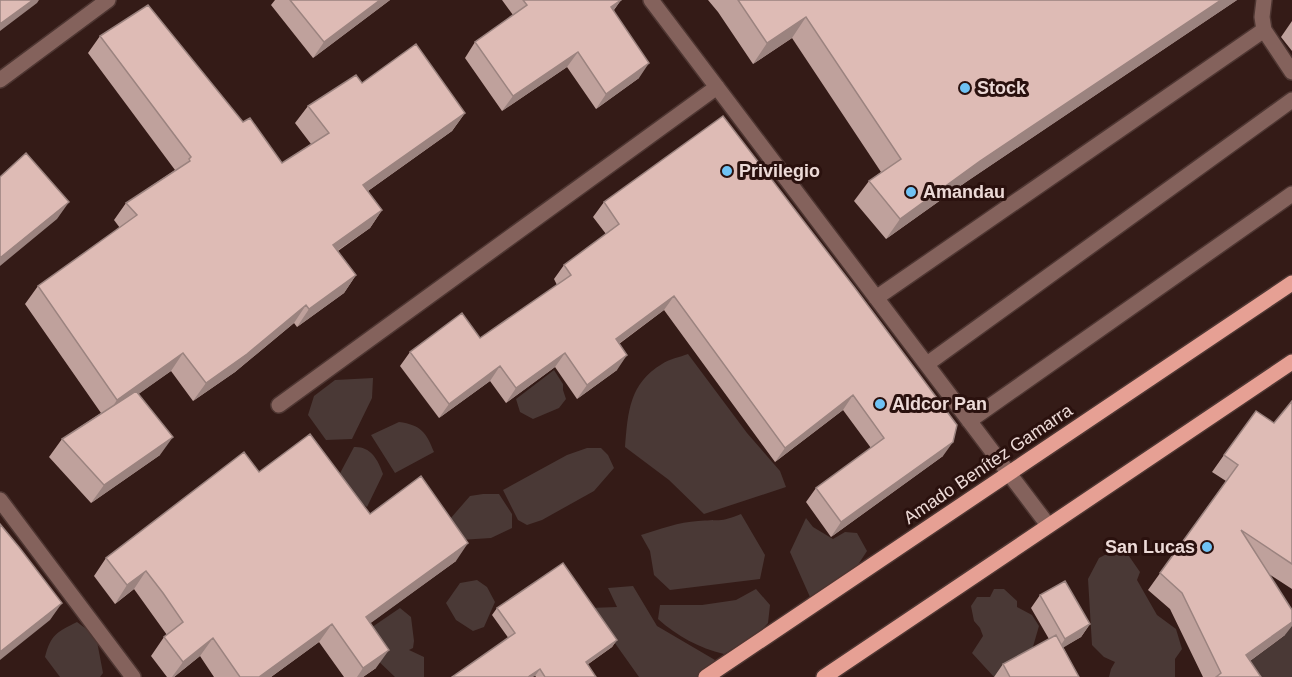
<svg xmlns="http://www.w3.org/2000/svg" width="1292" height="677" font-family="Helvetica,sans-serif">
	<rect width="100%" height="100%" fill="#341b17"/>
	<path fill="#4a3936" d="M688,354L747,433L780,471L786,487L704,514L669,480L625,447C628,412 629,384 662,364C669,359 680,357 688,354Z
		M554,370L563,384V390L566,399L559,408L533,419L520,412L516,399Z
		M373,378L372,398L352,439L326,440L308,415L314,396L335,380Z
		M399,422C421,425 426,432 434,452L395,473L371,435Z
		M354,447C370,446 378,459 383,474L367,507L352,495L338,477Z
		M587,448H601L608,455L614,468L594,491L542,520L527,525L518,520L503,490L567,455Z
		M483,494H499L512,514V528L491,538L460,540L450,519L470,496Z
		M741,514L765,555L760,579L670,590L654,575L650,551L641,535C660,529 679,522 698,521C718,519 720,523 741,514Z
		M806,518L813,527L833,539L845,532L857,533L867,551L852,574L810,597L790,552Z
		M1122,546L1140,572L1137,580L1157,615L1176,629L1182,649L1175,659V677H1109L1111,669L1115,662L1104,657L1092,645L1088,579L1099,558Z
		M477,580L487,587L495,602L484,627L473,631L456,620L446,603L460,583Z
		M633,586L657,626L715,660L709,672L698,677H639L590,608L617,607L608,588Z
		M756,589L770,605L768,623L757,635L724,654C699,648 677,636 658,619L660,605H702L736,600Z
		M994,589H1004L1017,601V607L1032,615L1039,626L1030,657L994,677L972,653L983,636L980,628L974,621L971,606L977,597H990Z
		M400,608L411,617L414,641L413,648L409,650L424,657V677H395L373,656L359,636Z
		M1292,611V677H1238L1235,672L1285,635Z
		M77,622L96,636L103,673L100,677H60L45,657C51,634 57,632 77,622Z"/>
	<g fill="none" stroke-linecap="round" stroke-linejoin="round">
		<g stroke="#4e3632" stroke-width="18">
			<path id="minor" d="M651,0L1048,525
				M1264,0L1262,17L1264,30L1292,72
				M0,80L108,0
				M876,298L1264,30
				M927,364L1292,100
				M279,405L717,87
				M969,421L1292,194
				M0,500L133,677"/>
		</g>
		<g stroke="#4e3632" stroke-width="18">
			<path id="major" d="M706,677L1292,283
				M824,677L1292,362"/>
		</g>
		<use href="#minor" stroke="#84625c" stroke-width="15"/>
		<use href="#major" stroke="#e6a094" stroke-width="15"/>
	</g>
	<path fill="#bfa19c" d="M275,0H390L313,58L271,5Z
		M502,0H621L614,10L639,78L596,109L567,67L502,111L465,58L475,42L513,15Z
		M708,0H1237L966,182L886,239L854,201L869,181L881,172L792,38L753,64L718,12Z
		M1292,21V51L1281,37Z
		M100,36L243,122L282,163L311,144L295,123L308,106L362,83L465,113L452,131L368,191L382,210L370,228L338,251L356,275L344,293L297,327L294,323L235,372L193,401L171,371L138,394L160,455L91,503L49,457L62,439L101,413L25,304L38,286L120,228L114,220L126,203L175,170L88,53Z
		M604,202L943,456L831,537L806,502L816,488L871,448L843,410L775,462L664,310L619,344L617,370L577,399L555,367L506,403L490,381L439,418L400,366L410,352L480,338L557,285L554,279L564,265L606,234L593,217Z
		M1292,401V589L1269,574L1285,635L1250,661L1261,677H1203L1170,609L1148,590L1226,481L1212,472L1224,455L1274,423Z
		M259,472L370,514L456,561L370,623L376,668L363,677H344L319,642L271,677H214L200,656L174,677H167L151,656L164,637L167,635L134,589L115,604L94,576L106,558Z
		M1040,595L1090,624L1081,637L1063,647L1079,677H994L1003,664L1049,639L1031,608Z
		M497,608L617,640L612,647L587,665L596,677H536L492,615Z"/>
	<path fill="#9b837f" d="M33,0H39L37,3L0,31V24Z
		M380,0H390L313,58L324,42Z
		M621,0L610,15L611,7Z
		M1221,0H1237L966,182L886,239L900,219L980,161Z
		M806,17L792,38L753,64L767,43Z
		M578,52L567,67L502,111L513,96Z
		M649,63L639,78L596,109L606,94Z
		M465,113L452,131L351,203L363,185Z
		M69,202L57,219L0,266V258Z
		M382,210L370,228L321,262L333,245Z
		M356,275L344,293L297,327L309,309Z
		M674,296L664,310L606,353L616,339Z
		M306,305L294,323L235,372L193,401L206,383Z
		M183,353L171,371L105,418L117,400Z
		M565,353L555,367L506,403L516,388Z
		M627,355L617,370L577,399L587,385Z
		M500,366L490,381L439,418L449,404Z
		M853,395L843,410L775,462L785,448Z
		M173,437L160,455L91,503L104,485Z
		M953,442L943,456L831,537L841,522Z
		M468,543L456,561L353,636L366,617Z
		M146,571L134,589L115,604L127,585Z
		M62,603L50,620L0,660V652Z
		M1292,622V626L1285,635L1235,672L1246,655Z
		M332,624L319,642L271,677H259Z
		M1090,624L1081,637L1056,652L1065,639Z
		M213,638L200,656L174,677H172L183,662Z
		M617,640L612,647L581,669L586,662Z
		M389,650L376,668L363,677H357L363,668Z
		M540,669L535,676L533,677H528Z"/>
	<path fill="#debbb5" stroke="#9b837f" stroke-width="1.5" d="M0,0H33L0,24Z
		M290,0H380L324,42Z
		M523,0H621L611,7L649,63L606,94L578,52L513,96L475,42L527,5Z
		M738,0H1221L980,161L900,219L869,181L901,159L806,17L767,43Z
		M148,5L243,122L250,118L282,163L329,133L308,106L356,75L362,83L416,44L465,113L363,185L382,210L333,245L356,275L309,309L306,305L247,354L206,383L183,353L117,400L38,286L137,215L126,203L190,161L189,159L191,157L100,36Z
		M723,116L855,288L957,425L953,442L841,522L816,488L884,438L853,395L785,448L674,296L616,339L627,355L587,385L565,353L516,388L500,366L449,404L410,352L462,313L480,338L571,275L564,265L619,224L604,202Z
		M26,153L69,202L0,258V177Z
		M136,391L173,437L104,485L62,439Z
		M1292,401V564L1241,530L1292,610V622L1246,655L1261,677H1216L1221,673L1182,593L1160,573L1238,465L1224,455L1256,411L1274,423Z
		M310,434L370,514L421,476L468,543L366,617L389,650L363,668L332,624L259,677H240L213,638L183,662L164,637L183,622L163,593L146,571L127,585L106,558L244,452L259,472Z
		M0,524L19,547L62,603L0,652Z
		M563,563L617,640L586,662L596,677H545L540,669L528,677H452L515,633L497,608Z
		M1065,581L1090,624L1065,639L1040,595Z
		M1056,635L1079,677H1010L1003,664Z"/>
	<g fill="#6fc2f4" stroke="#2a110e" stroke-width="2">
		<circle cx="965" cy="88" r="6"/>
		<circle cx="727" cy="171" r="6"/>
		<circle cx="911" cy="192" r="6"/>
		<circle cx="880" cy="404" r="6"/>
		<circle cx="1207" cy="547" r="6"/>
	</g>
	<g text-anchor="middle" stroke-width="6" stroke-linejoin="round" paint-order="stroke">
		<g font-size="18" font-weight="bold" fill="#ecdad7" stroke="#2a110e" text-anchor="start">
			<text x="977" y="94">Stock</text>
			<text x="739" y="177">Privilegio</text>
			<text x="923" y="198">Amandau</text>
			<text x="892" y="410">Aldcor Pan</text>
			<text x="1195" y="553" text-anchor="end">San Lucas</text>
		</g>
		<g font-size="18" fill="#ecdad7" stroke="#2a110e">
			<text transform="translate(988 464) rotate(-34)" y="6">Amado Benítez Gamarra</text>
		</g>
	</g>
</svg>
